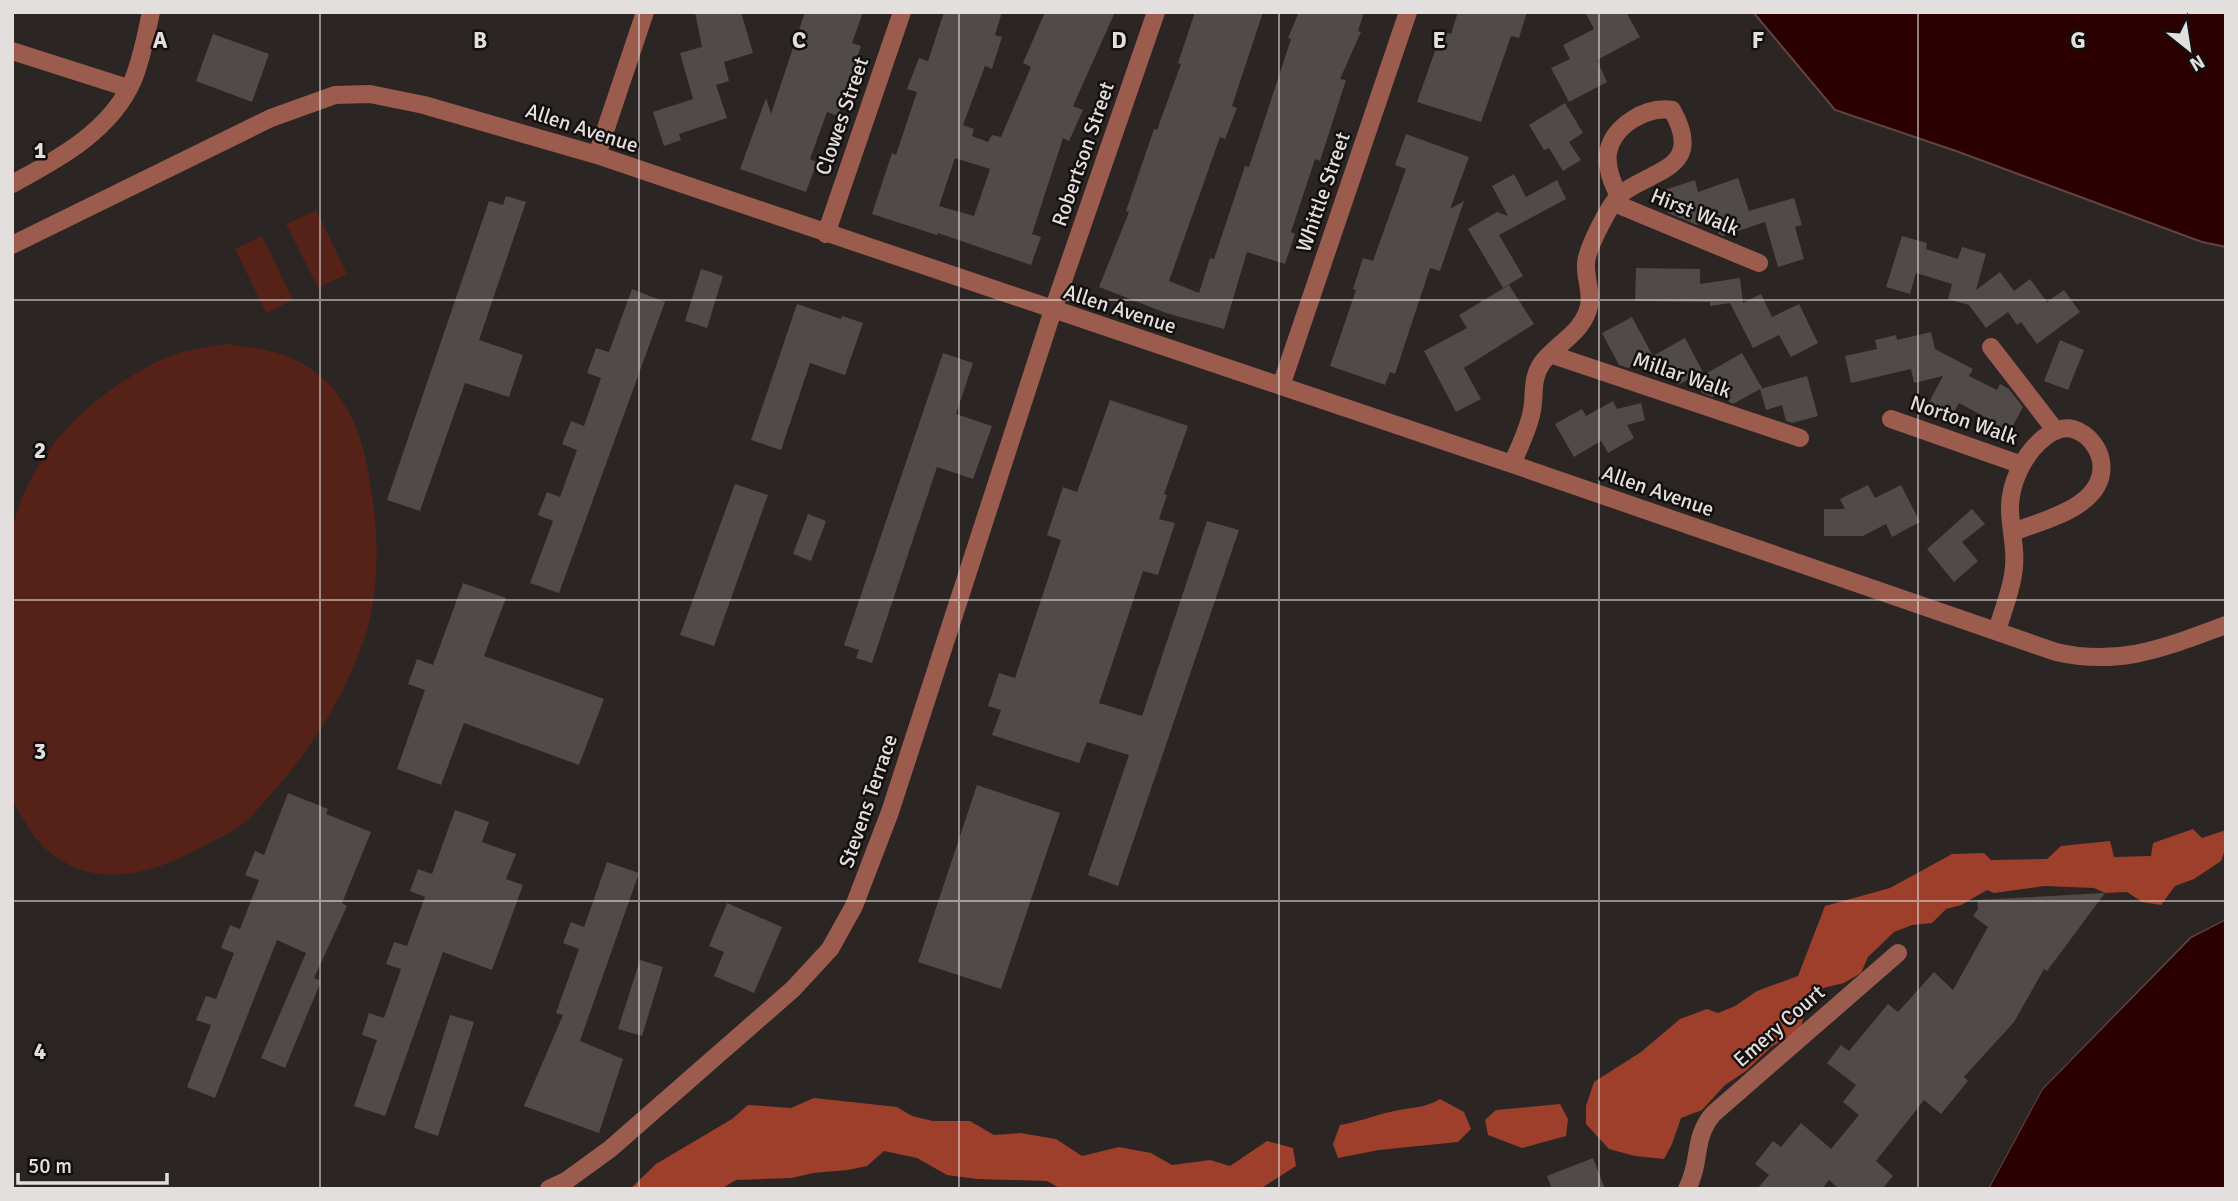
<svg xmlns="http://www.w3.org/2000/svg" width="2238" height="1201" font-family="Signika,sans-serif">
	<rect width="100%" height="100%" fill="#2b2524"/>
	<path fill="#562217" d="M316,210L347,274L318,288L286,224Z
		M262,236L293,300L266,313L235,249Z
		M227,344C246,347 266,349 284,355C344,378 363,430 371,489C379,539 380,591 364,640C344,697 312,748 272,793C262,803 254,815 243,824C228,835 209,843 192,852C142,878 84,889 41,844C29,831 21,815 12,800C12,736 12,672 12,608C12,585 8,548 13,527C30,451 95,390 165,358C184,350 206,347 227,344Z"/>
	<path fill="#9d3f2b" d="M2193,829L2202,838L2226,830V847L2221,861L2194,879L2175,886L2161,905L2142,902L2127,892L2105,893L2094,888L2045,886L1994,893L1987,890L1961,905L1946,909L1932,923L1912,925L1894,932L1868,957L1861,973L1844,983L1823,988L1808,1003L1800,1030L1771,1047L1746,1071L1725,1085L1702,1110L1681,1118L1672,1144L1664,1159L1635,1156L1609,1149L1586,1124V1106L1594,1082L1641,1052L1680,1019L1707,1009L1718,1013L1735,1006L1757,991L1798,976L1825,906L1890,888L1952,854L1984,853L1991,860L2047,859L2061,846L2110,841L2114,857L2151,856L2153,843Z
		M814,1098L897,1107L912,1116L933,1121H970L994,1135L1020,1133L1056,1139L1082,1156L1119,1147L1151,1153L1172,1165L1210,1160L1230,1166L1267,1141L1293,1148L1296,1166L1260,1189H1061L1047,1181L977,1179L947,1175L917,1158L884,1151L867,1166L848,1170L813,1173L792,1178L736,1180L721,1189H630L656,1164L732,1119L748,1105L791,1108Z
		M1440,1099L1464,1112L1471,1129L1458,1142L1379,1150L1338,1158L1333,1144L1340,1125C1358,1122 1373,1116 1390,1112C1408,1107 1424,1109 1440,1099Z
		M1560,1104L1568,1119L1566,1136L1522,1148L1488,1135L1485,1120L1496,1110Z"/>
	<path fill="#2b0000" stroke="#624343" stroke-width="2" d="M1753,12H2226V247L2202,242L1956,151L1835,110Z
		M2226,919V1189H1988L2042,1089L2191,937Z"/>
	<path fill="#2b2524" d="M2226,916V919L2190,937L2042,1089L1988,1189H1984L2039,1087L2188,935Z"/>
	<path fill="#504a48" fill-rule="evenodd" d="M695,12H741L753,53L724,62L729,81L716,85L727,118L679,134L681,140L664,146L653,112L693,99L680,53L702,47Z
		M805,12H863L852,43L861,46L838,116L827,112L810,159L817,162L806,192L740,169L766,98L771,114Z
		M944,12H1002L995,35L1002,37L992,69L985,66L963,125L974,129L972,136L988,142L992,135L1001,137L1031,67L1023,63L1045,12H1115L1073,106L1083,110L1069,141L1063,138L1032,234L1041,237L1031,265L938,233L937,235L872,214L892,153L896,155L917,92L907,89L919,58L928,61ZM955,158L990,169L974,216L939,206Z
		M1195,12H1263L1232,106L1237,108L1225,139L1220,137L1169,281L1199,293L1210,258L1214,259L1245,166L1249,167L1291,39L1288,38L1299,12H1364L1358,31L1361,32L1340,79L1346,80L1320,161L1315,159L1291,232L1295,234L1285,264L1247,252L1224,329L1166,313L1099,287L1129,212L1126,211L1154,129L1157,130L1181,64L1178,63Z
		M1458,12H1527L1519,38L1511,36L1481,122L1417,102L1442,31L1451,34Z
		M1585,12H1626L1640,37L1597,60L1607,82L1569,102L1551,68L1570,59L1563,45L1594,29Z
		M213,34L269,54L252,102L196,81Z
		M1565,103L1583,133L1569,142L1581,160L1563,171L1549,148L1544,150L1529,125Z
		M1406,134L1469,157L1450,209L1464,201L1440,271L1430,268L1395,374L1390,372L1385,385L1330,366L1356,290L1353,289L1363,258L1373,261L1406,169L1395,165Z
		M1514,174L1526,197L1557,180L1566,199L1499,235L1523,276L1503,288L1468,229L1497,212L1508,216L1492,186Z
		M1738,178L1749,211L1794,198L1802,225L1795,227L1804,259L1778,267L1765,222L1723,236L1719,234L1714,220L1697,225L1668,213L1661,191L1695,180L1698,192Z
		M506,196L526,202L479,340L523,355L509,397L465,383L420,511L387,500L489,201L503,205Z
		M1902,236L1927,243L1926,249L1958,259L1962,247L1986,254L1976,290L2000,272L2014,291L2030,279L2047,302L2064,290L2080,312L2037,344L2021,322L2017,325L2008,312L1986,328L1969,305L1948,299L1952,284L1916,273L1910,294L1886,287Z
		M1636,268L1700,269V284L1740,278L1743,303L1761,294L1772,317L1799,304L1818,343L1791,357L1779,335L1753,348L1730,303L1710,306V302L1635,301Z
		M701,269L723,276L707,328L685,321Z
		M1509,285L1534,324L1464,368L1481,399L1456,412L1424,351L1467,328L1459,315Z
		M632,289L665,302L559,593L530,583L553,521L538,515L547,492L560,497L577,450L562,444L571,421L584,426L601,378L587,373L596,348L609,352Z
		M797,304L841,319L842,316L863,323L845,375L810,363L781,450L751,440Z
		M1632,317L1653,356L1685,338L1703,372L1678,385L1669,371L1655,377L1646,360L1652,356L1628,368L1619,365L1602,333Z
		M1931,332L1935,349L1973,369L1969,376L1997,390L2000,384L2009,389L2023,407L2003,444L1989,437L1996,423L1959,403L1950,419L1927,406L1943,376L1914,383L1911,369L1851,383L1845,356L1877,349L1875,340L1896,335L1897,340Z
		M2060,340L2084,350L2068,390L2044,381Z
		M943,353L973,363L956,414L992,426L973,479L937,467L872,663L856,658L859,650L844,645Z
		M1742,353L1762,388L1733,404L1729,402L1723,391L1712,397L1702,393L1695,380Z
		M1807,376L1818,416L1792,423L1786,421L1782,405L1766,410L1760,389Z
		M1110,400L1188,426L1164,494L1167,495L1159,519L1175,523L1158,575L1143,571L1099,703L1142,716L1207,521L1239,530L1118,886L1088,875L1129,755L1087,742L1079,763L992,735L1001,710L988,706L999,673L1015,678L1061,540L1047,535L1063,487L1077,492Z
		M1613,401L1617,409L1641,403L1645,420L1627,425L1634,438L1608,453L1601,441L1574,457L1555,424L1582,409L1586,416Z
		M735,484L768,495L714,646L680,635Z
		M1868,485L1875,498L1901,485L1920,522L1892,537L1886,524L1863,536H1824V509H1845L1840,499Z
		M1972,509L1985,524L1962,542L1978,561L1954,582L1927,549Z
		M808,514L826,521L811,561L793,554Z
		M463,583L506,598L484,656L604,699L579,765L464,723L441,785L397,769L425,690L408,684L417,659L433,665Z
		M977,785L1060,813L1001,989L918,962Z
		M288,793L328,809L326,814L371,832L342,903L347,906L314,978L321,981L285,1068L261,1058L306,953L277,940L215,1098L187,1087L211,1025L196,1020L206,996L216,999L234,953L221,948L230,925L240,929L259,880L245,875L255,851L264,855Z
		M455,810L489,822L482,842L516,854L506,879L523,885L492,970L443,952L385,1116L354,1106L377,1040L362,1035L369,1013L384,1018L401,969L386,964L394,942L407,946L425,897L410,891L418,869L432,874Z
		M607,862L639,873L580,1041L623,1059L599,1133L524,1106L563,1015L556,1013L579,949L563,943L571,922L584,927Z
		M2105,893L2047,971L2044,969L2014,1022L1964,1077L1968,1081L1941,1114L1924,1100L1876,1161L1893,1176L1882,1189H1839L1829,1180L1822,1189H1757L1769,1175L1755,1164L1773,1141L1781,1147L1801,1123L1831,1149L1859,1115L1843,1102L1856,1085L1827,1063L1841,1045L1849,1051L1888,1004L1898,1012L1934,972L1953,990L1988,927L1973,916L1978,909L1977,900Z
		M727,903L782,927L754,993L714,976L724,952L709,946Z
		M640,960L663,967L642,1036L618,1029Z
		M450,1015L474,1022L438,1136L414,1128Z
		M1593,1158L1605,1189H1552L1547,1176Z"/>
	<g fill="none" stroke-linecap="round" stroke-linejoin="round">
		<path stroke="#9b5c4e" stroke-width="18" d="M12,51L128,88
			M597,155L645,12
			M12,184C58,159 111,131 133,80C142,58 146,35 151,12
			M1614,203L1759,263
			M826,234L902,12
			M12,245L271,118L335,95L370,94L424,105L597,155L1512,464L2056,652C2120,667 2166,647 2226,625
			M1991,347L2056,431
			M1550,354L1800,438
			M1281,386L1408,12
			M1891,419L2022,465
			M1512,464C1519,448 1527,432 1531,415C1536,397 1530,380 1542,363C1557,343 1583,333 1589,306C1592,292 1585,278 1586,264C1586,250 1611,201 1622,193C1655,169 1705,168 1672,110C1647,106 1613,125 1608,153C1606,166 1612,184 1619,195
			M1997,631C2002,613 2010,594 2013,575C2017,553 2011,533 2010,511C2009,484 2024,453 2045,437C2055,429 2068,425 2080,432C2090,437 2099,449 2101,461C2108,506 2044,520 2013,532
			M549,1189L566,1181L610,1149L793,989L830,949L854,906L890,812L1053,310L1156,12
			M1687,1189C1702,1160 1692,1139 1713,1114L1898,953"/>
	</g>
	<path fill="none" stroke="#e3dfde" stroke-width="2" stroke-opacity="0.55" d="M320,12V1189M639,12V1189M959,12V1189M1279,12V1189M1599,12V1189M1918,12V1189M12,300H2226M12,600H2226M12,901H2226"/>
	<g text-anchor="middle" stroke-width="5" stroke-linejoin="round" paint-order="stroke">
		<g font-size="21" fill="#e3dfde" stroke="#120f0e">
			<text transform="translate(842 116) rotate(-71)" y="7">Clowes Street</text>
			<text transform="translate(582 128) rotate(18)" y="7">Allen Avenue</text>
			<text transform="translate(1083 154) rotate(-71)" y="7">Robertson Street</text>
			<text transform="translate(1323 192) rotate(-71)" y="7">Whittle Street</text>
			<text transform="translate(1695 212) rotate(22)" y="7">Hirst Walk</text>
			<text transform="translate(1120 309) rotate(18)" y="7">Allen Avenue</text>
			<text transform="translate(1682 375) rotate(19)" y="7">Millar Walk</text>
			<text transform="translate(1964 420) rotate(19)" y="7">Norton Walk</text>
			<text transform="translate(1658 491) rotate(19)" y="7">Allen Avenue</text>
			<text transform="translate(868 801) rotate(-71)" y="7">Stevens Terrace</text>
			<text transform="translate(1779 1026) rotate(-41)" y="7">Emery Court</text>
		</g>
	</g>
	<g font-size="23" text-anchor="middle" font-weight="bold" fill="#e3dfde" stroke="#120f0e" stroke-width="5" stroke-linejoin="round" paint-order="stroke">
		<text x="160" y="48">A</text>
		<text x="480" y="48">B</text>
		<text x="799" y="48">C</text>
		<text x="1119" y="48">D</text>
		<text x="1439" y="48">E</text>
		<text x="1758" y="48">F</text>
		<text x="2078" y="48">G</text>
		<text x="40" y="158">1</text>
		<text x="40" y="458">2</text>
		<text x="40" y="759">3</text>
		<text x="40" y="1059">4</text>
	</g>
	<rect width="2238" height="1201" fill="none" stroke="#e3dfde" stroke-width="28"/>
	<g transform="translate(2189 49) rotate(150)" stroke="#120f0e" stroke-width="5" paint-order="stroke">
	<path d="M0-5L12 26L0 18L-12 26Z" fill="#e3dfde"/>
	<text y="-10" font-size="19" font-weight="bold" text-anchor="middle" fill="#e3dfde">N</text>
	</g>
	<path d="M18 1173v10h149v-10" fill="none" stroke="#e3dfde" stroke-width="3.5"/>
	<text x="28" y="1173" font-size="21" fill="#e3dfde" stroke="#120f0e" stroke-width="5" paint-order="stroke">50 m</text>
</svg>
